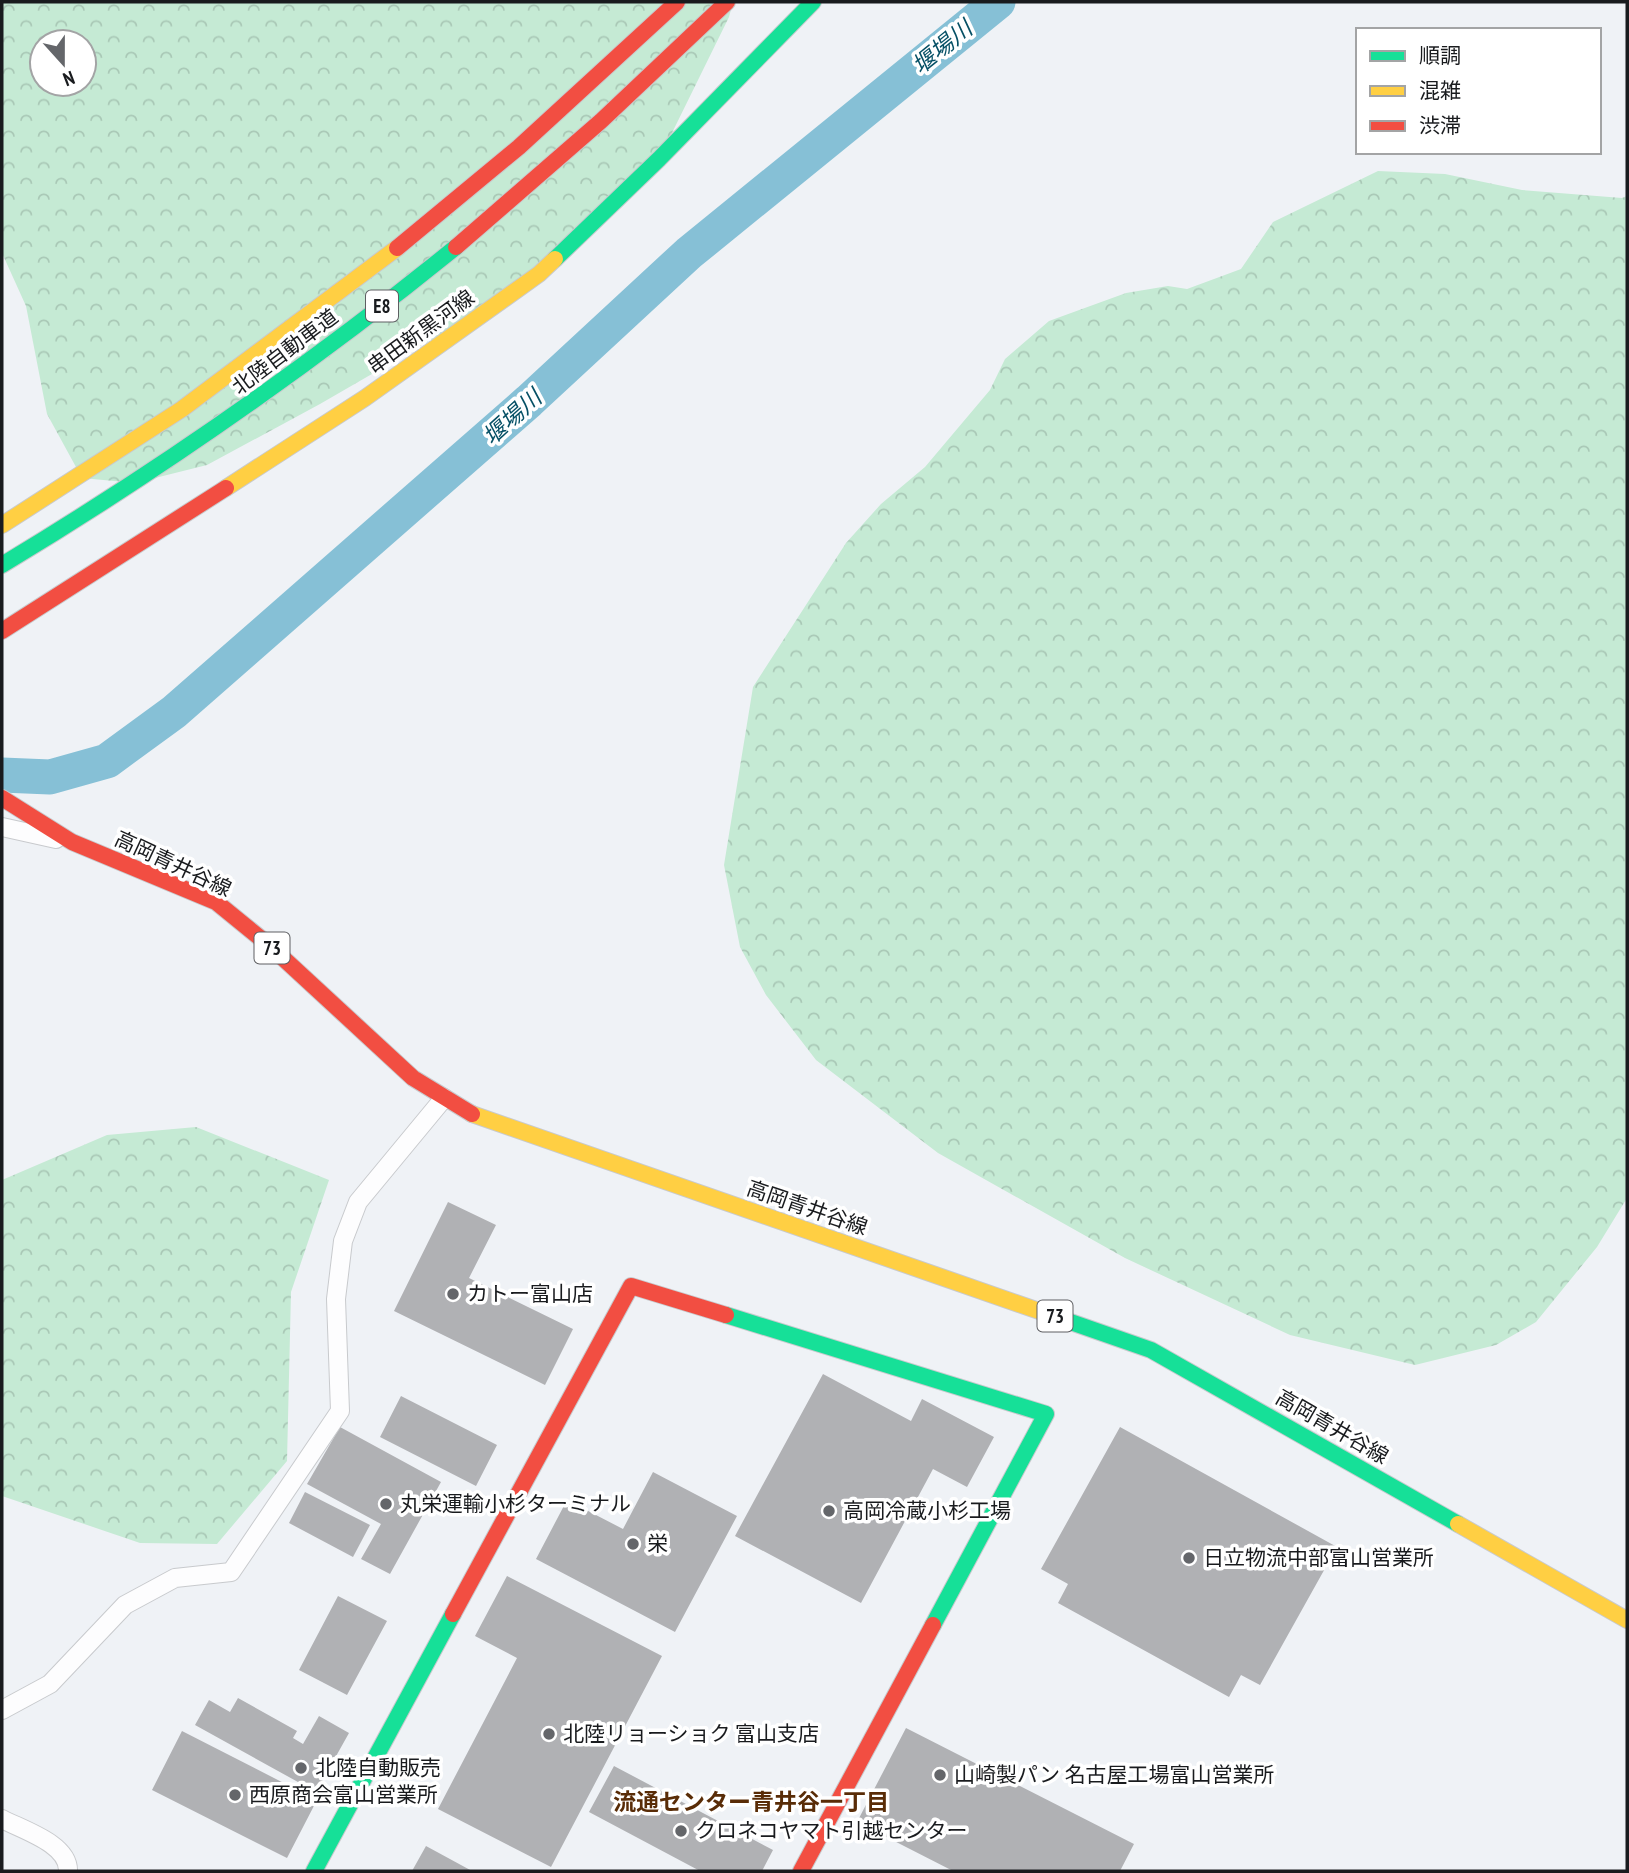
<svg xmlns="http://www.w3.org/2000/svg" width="1629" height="1873" font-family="'PT Sans Narrow','Noto Sans JP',sans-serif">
	<defs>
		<pattern id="forest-crowns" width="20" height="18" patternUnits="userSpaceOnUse" patternTransform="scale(1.75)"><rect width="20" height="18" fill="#c5ead4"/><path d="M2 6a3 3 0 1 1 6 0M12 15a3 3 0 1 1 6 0" fill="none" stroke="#a9c8b6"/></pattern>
	</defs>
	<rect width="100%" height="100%" fill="#eff2f6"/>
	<path fill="url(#forest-crowns)" fill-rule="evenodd" d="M2,2H733L729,17L670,137L500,300L320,404L207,465L135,483L82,478L47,414L26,306L2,253ZM42,42H84V84H42Z
		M1378,171L1445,174L1522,190L1622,198L1627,196V1198L1597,1247L1536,1322L1496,1345L1415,1365L1290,1335L1125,1258L938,1153L816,1060L766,995L740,947L724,865L753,687L846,543L881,504L925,467L990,390L1005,359L1049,321L1126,293L1168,286L1187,289L1241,269L1273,222Z
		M196,1127L329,1180L291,1292L287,1461L217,1544L140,1543L2,1496V1180L107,1135Z"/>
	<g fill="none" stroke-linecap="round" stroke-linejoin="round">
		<path stroke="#86c0d6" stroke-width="35" d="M2,775L50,777L107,761L174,712L529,401L689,253L998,2"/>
	</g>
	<path fill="#b0b1b4" d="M448,1202L496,1225L469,1278L573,1329L545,1385L394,1311Z
		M823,1374L911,1421L922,1399L994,1437L967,1487L933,1469L861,1603L735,1536Z
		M401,1396L497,1445L476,1486L380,1437Z
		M340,1427L441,1482L390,1574L361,1559L381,1524L307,1484Z
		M1120,1427L1337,1547L1260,1685L1241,1675L1229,1697L1058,1603L1068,1584L1041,1569Z
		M653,1472L737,1516L675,1632L536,1559L567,1500L623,1529Z
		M305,1492L370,1525L353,1557L289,1523Z
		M507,1576L662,1656L551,1867L438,1809L517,1658L475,1636Z
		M338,1596L387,1621L347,1695L299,1670Z
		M238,1698L297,1731L293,1738L303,1744L319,1716L349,1733L316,1792L195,1725L209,1700L230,1712Z
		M906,1728L1134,1844L1120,1871H953L857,1822Z
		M182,1731L317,1800L287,1858L152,1790Z
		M614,1766L773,1850L762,1871H700L589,1812Z
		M426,1846L472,1871H412Z"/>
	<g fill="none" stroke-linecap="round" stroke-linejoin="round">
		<g stroke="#c8cacd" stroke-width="20">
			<path id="street" d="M2,827L56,839
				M2,1710L50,1684L125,1605L175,1578L231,1572L340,1411L336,1299L343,1241L358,1202L444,1098
				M2,1819C23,1830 69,1844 68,1871"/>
		</g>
		<g stroke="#c8cacd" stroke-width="18">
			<path id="fast" d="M555,259L659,159L813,2
				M2,565C161,469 312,364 456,247
				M1042,1312L1151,1350L1458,1524
				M726,1315L1046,1414L933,1625
				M314,1871L453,1614"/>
		</g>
		<g stroke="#c8cacd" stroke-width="18">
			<path id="slow" d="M226,488L365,398L539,274L555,259
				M2,525L182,409L397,248
				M472,1114L1042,1312
				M1458,1524L1627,1620"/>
		</g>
		<g stroke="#c8cacd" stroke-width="18">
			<path id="jam" d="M456,247L601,121L727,2
				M397,248L519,147L677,2
				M2,631L226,488
				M2,798L72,842L216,902L270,946L413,1078L472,1114
				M453,1614L631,1286L726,1315
				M801,1871L933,1625"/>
		</g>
		<use href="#street" stroke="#fdfdfe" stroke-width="18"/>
		<use href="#fast" stroke="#16e098" stroke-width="16"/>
		<use href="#slow" stroke="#ffcf43" stroke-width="16"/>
		<use href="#jam" stroke="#f24e42" stroke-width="16"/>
	</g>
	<g fill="#64666a" stroke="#fff" stroke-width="2.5">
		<circle cx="453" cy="1294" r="7"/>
		<circle cx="386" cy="1504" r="7"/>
		<circle cx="829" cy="1511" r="7"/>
		<circle cx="633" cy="1544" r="7"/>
		<circle cx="1189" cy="1558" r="7"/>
		<circle cx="549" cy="1734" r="7"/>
		<circle cx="301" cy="1768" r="7"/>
		<circle cx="940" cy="1775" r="7"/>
		<circle cx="235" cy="1795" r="7"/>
		<circle cx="681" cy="1831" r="7"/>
	</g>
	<g text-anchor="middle" stroke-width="7" stroke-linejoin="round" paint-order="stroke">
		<g fill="#fff" stroke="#5e5f62" stroke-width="2">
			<rect x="366" y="290.5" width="32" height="31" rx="5"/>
			<rect x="254.5" y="932.5" width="35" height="31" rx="5"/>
			<rect x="1037.5" y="1300.5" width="35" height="31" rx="5"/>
		</g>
		<g font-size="19" font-weight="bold" fill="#191b1e">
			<text x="382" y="313">E8</text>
			<text x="272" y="955">73</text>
			<text x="1055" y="1323">73</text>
		</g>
		<g font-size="21" fill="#191b1e" stroke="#fff">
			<text transform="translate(421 332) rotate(-36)" y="7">串田新黒河線</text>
			<text transform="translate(285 352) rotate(-37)" y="7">北陸自動車道</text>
			<text transform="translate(173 864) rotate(25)" y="7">高岡青井谷線</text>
			<text transform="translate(807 1208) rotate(19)" y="7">高岡青井谷線</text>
			<text transform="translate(1332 1427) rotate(30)" y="7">高岡青井谷線</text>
		</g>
		<g font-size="21" fill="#191b1e" stroke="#fff" text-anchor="start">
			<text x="467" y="1301">カトー富山店</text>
			<text x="400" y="1511">丸栄運輸小杉ターミナル</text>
			<text x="843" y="1518">高岡冷蔵小杉工場</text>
			<text x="647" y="1551">栄</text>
			<text x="1203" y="1565">日立物流中部富山営業所</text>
			<text x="563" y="1741">北陸リョーショク 富山支店</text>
			<text x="315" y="1775">北陸自動販売</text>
			<text x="954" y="1782">山崎製パン 名古屋工場富山営業所</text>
			<text x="249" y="1802">西原商会富山営業所</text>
			<text x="695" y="1838">クロネコヤマト引越センター</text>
		</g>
		<g font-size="23" font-style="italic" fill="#065065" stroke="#fff">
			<text transform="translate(942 47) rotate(-39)" y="8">堰場川</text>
			<text transform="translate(512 417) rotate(-42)" y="8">堰場川</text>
		</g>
		<g font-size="23" font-weight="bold" fill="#592c07" stroke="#fff">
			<text x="751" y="1810">流通センター青井谷一丁目</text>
		</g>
	</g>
	<rect width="1629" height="1873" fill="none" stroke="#191b1e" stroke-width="7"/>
	<rect x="1356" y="28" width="245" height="126" fill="#ffffff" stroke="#a3a4a5" stroke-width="2"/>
	<rect x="1370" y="51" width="35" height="10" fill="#16e098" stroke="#a3a4a5" stroke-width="2"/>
	<text x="1419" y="63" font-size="21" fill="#191b1e">順調</text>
	<rect x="1370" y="86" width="35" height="10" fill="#ffcf43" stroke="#a3a4a5" stroke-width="2"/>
	<text x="1419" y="98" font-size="21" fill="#191b1e">混雑</text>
	<rect x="1370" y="121" width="35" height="10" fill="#f24e42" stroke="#a3a4a5" stroke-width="2"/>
	<text x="1419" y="133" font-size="21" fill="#191b1e">渋滞</text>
	<g transform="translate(63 63) rotate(159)"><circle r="33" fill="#ffffff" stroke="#a3a4a5" stroke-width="2"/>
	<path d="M0-5L12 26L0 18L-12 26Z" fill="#64666a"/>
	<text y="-10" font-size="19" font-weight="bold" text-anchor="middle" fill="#191b1e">N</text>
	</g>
</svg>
